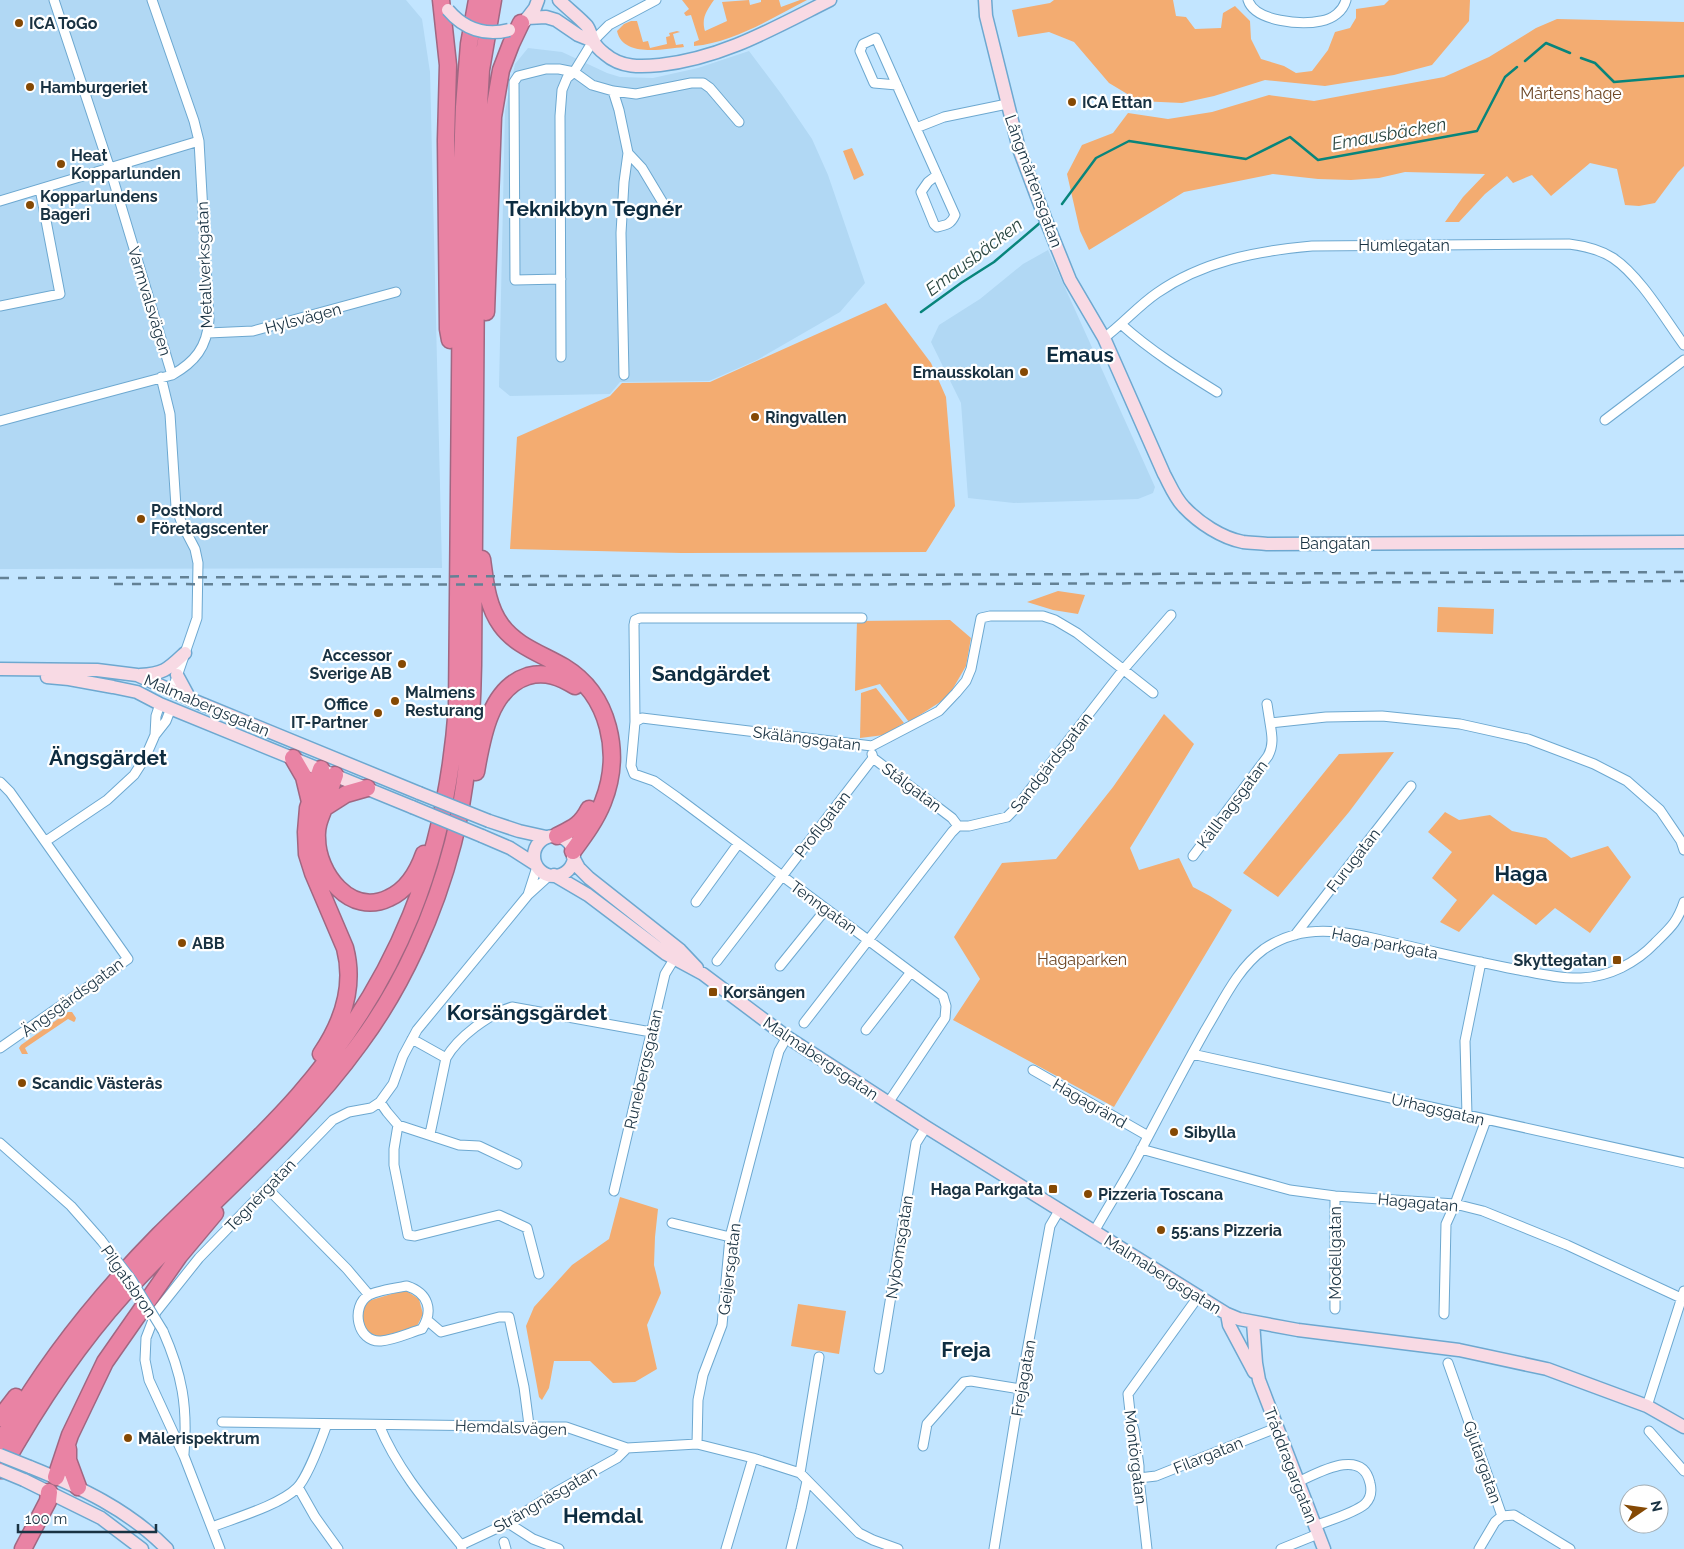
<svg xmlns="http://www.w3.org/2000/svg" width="1684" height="1549" font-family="Raleway,sans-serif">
	<rect width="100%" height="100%" fill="#c2e5ff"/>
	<path fill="#b1d8f4" d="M0,0H406L422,19L430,72L442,568L0,569Z
		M528,48L562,52L607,73L620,77L653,78L698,68L749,51L782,95L812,139L828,175L865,283L840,312L757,360L709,381L620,382L610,394L510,396L499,387L505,111L515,64Z
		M1048,250L1155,487L1153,493L1138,499L1014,503L968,498L961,403L931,342L939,325L980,299L1023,264Z"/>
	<path fill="#f3ac71" d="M682,0H714C707,10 701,18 705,31L727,21L722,2L749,0L750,5L761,2V0H779L781,7L800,0H807C772,18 734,42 694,46V42L699,40L691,15L686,16L684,13L689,9Z
		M1054,0H1173L1176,16L1186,17L1195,29L1221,28L1223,13L1235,6L1250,21L1251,39L1261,59L1284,66L1296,73L1312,71L1328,50L1335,32L1350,28L1356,18V9L1384,5L1389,0H1470L1469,21L1432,65L1394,75L1325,86L1265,80L1214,96L1182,103L1139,101L1109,83L1074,42L1049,32L1018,37L1012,10L1050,3Z
		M1557,19L1684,22V166L1678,172L1655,203L1639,206L1625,205L1617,169L1590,163L1551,196L1532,175L1513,183L1507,176L1485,194L1459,222H1445L1463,197L1485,174L1405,172L1379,178L1351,180L1318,179L1273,174L1184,192L1089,250L1080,231L1067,174L1082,145L1113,133L1128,113L1168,119L1212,112L1269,95L1314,101L1444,77L1489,57L1536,28Z
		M631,21H637L643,42L648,41L650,48L667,44L666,37L670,36L669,33L677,31L680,32L673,34L676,45L683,44L684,47C664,49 623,58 617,31L624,24Z
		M852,148L864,175L854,180L843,151Z
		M886,303L931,363L946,397L955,506L926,552L682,553L510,549L517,437L610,396L622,383L710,382Z
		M1058,591L1085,595L1078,614L1053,610L1027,602Z
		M1438,607L1494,609L1493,634L1437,632Z
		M950,620L971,638L966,666L948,697L909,722L880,684L855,691L857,621Z
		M876,688L904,723L884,735L860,738L861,693Z
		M1164,714L1194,744L1130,848L1139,870L1179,858L1193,887L1210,896L1232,910L1114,1107L953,1020L980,979L954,937L1002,863L1056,859L1113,787Z
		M1394,752L1349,812L1278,897L1243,873L1339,754Z
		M1445,812L1459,820L1490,815L1512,831L1546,838L1571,858L1608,846L1631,877L1590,933L1555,908L1536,925L1493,894L1459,932L1440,922L1457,900L1432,878L1452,852L1428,832Z
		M68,1012H72L76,1018L75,1021L74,1022L68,1019L25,1048L28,1054H22L19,1048L21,1045Z
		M620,1197L658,1209L655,1237L654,1265L661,1293L647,1325L657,1369L635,1382L613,1383L590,1361H554L549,1388L542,1400L539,1397L526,1326L534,1307L572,1265L609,1239Z
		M405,1290L419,1299L423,1314L417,1326L381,1337L365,1332L360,1313L368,1301Z
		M798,1304L846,1311L839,1354L791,1346Z"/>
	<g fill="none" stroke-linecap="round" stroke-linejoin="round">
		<path stroke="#08857b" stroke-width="2.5" d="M1581,58L1595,63L1614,82L1684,76
			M1525,61L1546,43L1570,53
			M1062,204L1096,158L1129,141L1246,159L1290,137L1318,160L1477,131L1505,77L1517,67
			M921,312L961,283L994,262L1041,222"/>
		<g stroke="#6da8d0" stroke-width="11">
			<path id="street" d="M54,0L110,169L172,375
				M1248,0C1255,22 1302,25 1321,21C1333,19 1343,11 1346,0
				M897,85L874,83L860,51L863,44L876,38L916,128
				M613,91L619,110L628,153L624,182L621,233L624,375
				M628,153L642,168L663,203
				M937,175L928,182L921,192L934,224L937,227C947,225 951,224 955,215L916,128L944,117L1007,104
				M0,201L199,141
				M561,279L515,280L514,82L518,76L546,69H559L574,72L592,85L613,91L636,94L691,83H703L710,88L739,122
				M0,306L60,294L40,189
				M1122,325C1151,351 1183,371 1217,392
				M208,333L253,331L396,292
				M1104,338C1123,324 1138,306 1157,293C1203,261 1257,251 1312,246L1569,244C1585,246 1599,249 1613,258C1640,276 1665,319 1684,345
				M561,357L560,116L562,90L567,78L574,72L593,41L609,25L656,0
				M161,377L170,414L176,507L182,524L195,549L198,563L197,618L172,691
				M1605,420L1684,360
				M0,421L172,375C195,362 207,347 209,320L199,141L194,121L152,0
				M1267,704L1270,723L1326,717L1382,716L1460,724L1528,739L1594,764L1627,781L1660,810L1681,841L1684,850
				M635,722L634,625L635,620L640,618H862
				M155,735L156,716L160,704
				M872,754L873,758L952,818L958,826
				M0,782L10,792L20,806L128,959L0,1048
				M46,841L107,800L134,775L145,758L155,735L166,721L171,708
				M1193,856L1268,756C1274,745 1272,735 1270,723
				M528,895L550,875
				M696,902L738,844
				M1295,935L1411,786
				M717,961L873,758
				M780,966L826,909
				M804,1023L952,832L958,826H969L1007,817L1015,809L1123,670L1171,615
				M866,1030L911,972
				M412,1039L446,1058
				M1192,1054L1684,1163
				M1033,1070L1148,1136
				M380,1102L387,1112L398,1125L394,1149V1165L408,1235L415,1236L499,1215L527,1228L539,1274
				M888,1103L945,1018L946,1006L943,996L678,798L654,781L634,774L631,766L635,722L642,718L872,746L939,711L956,693L966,681L971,669L981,618L990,616H1043L1055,620L1077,633L1153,693
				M1467,1115L1465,1041L1481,962
				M398,1125L459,1145L479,1146L517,1164
				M430,1134L446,1058C458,1037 489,1014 512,1007L651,1032
				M0,1143L71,1206L101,1240
				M1141,1149L1290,1190L1335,1196L1455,1204L1483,1211L1567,1245L1681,1298
				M267,1188L347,1269L369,1295
				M614,1191L665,974L676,956
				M672,1223L730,1237
				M1095,1230C1110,1203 1128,1176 1142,1148C1163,1108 1184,1068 1206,1029C1223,1001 1237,969 1264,949C1305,921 1346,932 1390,942C1432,951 1473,961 1514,969C1536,973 1559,979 1581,978C1609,977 1636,963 1655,943C1670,928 1677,923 1684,902
				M407,1286C428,1293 434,1310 422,1329C409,1333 394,1340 381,1341C357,1343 350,1306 369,1295C379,1290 395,1288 407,1286Z
				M1335,1309V1196
				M1444,1314L1446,1224L1455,1204L1486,1120
				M427,1320L441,1332L499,1317H509L524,1387L529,1425
				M163,1331C182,1374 188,1406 184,1454
				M1448,1363L1502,1516
				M879,1369L916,1143L926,1127
				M1647,1406L1684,1291
				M222,1422L566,1427L627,1448L697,1444L753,1458L800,1473L859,1533L873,1540L898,1549
				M379,1425C398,1471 430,1507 461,1545L462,1549
				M1649,1431L1684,1471
				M697,1444L698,1400L703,1375L722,1325L730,1237L774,1069L779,1051L787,1037
				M923,1446L927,1424L964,1382L971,1381L1020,1389
				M800,1473L819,1357
				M1139,1478L1156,1476L1276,1428
				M1298,1482C1318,1473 1362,1447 1370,1483C1372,1491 1371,1498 1365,1504C1353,1514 1329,1520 1315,1526
				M298,1487L315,1517L338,1549
				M1502,1516L1514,1515L1570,1549
				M508,1523L533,1539L559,1549
				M212,1527C235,1518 280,1505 297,1488C307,1478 322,1438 327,1424
				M504,1542L506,1549
				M461,1545L508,1523L556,1492L617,1458L627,1448
				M220,1549L184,1456L149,1380L145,1360L146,1338L156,1312L199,1258L333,1120L349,1112L371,1108L380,1102L393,1084L403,1056L417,1030L528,895L537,867
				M726,1549L753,1458
				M791,1549L801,1509L807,1481
				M994,1549L1020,1389L1050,1226L1060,1209
				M1147,1549L1139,1478V1466L1134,1430L1131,1421L1128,1394L1198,1297
				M1281,1549L1318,1534
				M1479,1549L1495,1522L1502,1516"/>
		</g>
		<g stroke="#6da8d0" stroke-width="15">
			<path id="secondary" d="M559,0C567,8 580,18 587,26C590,30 591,36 593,40C595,45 601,51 605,54C621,68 641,67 660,65C723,58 774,28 830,0
				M985,0L986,16L1019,149L1045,218L1070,280L1104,338L1164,474C1170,485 1175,498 1184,507C1199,523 1222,538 1243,542C1251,543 1259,543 1267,544L1684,542
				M527,18L546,17L556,20L578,35L593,41
				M525,21L535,8L538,0
				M0,669L97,670L137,675L190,699L419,793
				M140,675C164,674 168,669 185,653
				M177,675L190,699
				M47,677L69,679L113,687L137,692L160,704L412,807
				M489,821L519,831L546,837
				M482,836L510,848L535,864
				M534 856a20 20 0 1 1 40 0a20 20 0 1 1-40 0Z
				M573,857L579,868L589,878L680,950L697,968
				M554,875L588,895L666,954L703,974L787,1037L926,1127L1227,1314L1239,1319L1298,1330L1459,1350L1547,1369L1647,1406L1684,1427
				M1227,1314L1229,1325L1254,1372
				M1253,1322L1256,1363L1259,1380L1324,1549
				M30,1467C80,1487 129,1510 167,1549
				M24,1480L101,1518L142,1549"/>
		</g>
		<g stroke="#a06782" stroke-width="19">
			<path id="highway" d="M441,0L448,65L446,140L448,329L450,340
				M486,312L493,117L501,70L511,44L521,23
				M482,559C485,581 487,606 501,625C516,646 542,654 564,667C610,695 622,754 603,802C596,820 584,836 573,851
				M293,758L304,777L310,802
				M476,772C482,737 490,688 528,676C546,671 560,677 575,686
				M335,775C331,786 328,797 324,808C320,818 316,827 317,838C317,873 350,917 389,898C407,890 418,871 424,854
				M324,808L346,794L367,788
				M557,836C573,828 581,825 589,809
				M321,1054C342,1023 355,986 345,948L313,873L307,854L306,832L308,808L321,769
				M0,1418L16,1397
				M0,1444C42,1366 97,1298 159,1235C205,1189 255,1145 298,1096C398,981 446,859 457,707L462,163L464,107L469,44L477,0
				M68,1449V1460L78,1487
				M1,1470C36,1407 76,1346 125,1292C202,1208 293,1136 360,1043C403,985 435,913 453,843C468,785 472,724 473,665L477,140L481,70L493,0
				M56,1477L70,1435L105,1362L179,1256L215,1213
				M23,1549L48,1501L49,1492"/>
		</g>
		<use href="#street" stroke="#fff" stroke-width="9"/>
		<use href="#secondary" stroke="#f8dae4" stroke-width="12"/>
		<use href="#highway" stroke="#e983a4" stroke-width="16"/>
		<path stroke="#638195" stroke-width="2.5" stroke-dasharray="9 9" stroke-linecap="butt" d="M0,578L1684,572
			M114,584L744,585L1684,581"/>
		<g stroke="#6da8d0" stroke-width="11" stroke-linecap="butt">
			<path id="street-bridge" d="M101,1240L131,1279L163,1331"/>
		</g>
		<g stroke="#6da8d0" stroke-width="15" stroke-linecap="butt">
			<path id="secondary-bridge" d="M448,10C464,29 485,36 509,30
				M419,793L489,821
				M412,807L482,836
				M0,1455L30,1467
				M0,1470L24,1480"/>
		</g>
		<use href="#street-bridge" stroke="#fff" stroke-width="9"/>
		<use href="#secondary-bridge" stroke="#f8dae4" stroke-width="12"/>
	</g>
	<g fill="#854904" stroke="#fff" stroke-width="2">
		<circle cx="19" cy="23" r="5"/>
		<circle cx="30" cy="87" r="5"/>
		<circle cx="1072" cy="102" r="5"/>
		<circle cx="61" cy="164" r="5"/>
		<circle cx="30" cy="205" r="5"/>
		<circle cx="1024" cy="372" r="5"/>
		<circle cx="755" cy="417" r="5"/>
		<circle cx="141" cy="519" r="5"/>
		<circle cx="402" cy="664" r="5"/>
		<circle cx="395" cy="701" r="5"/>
		<circle cx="378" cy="713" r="5"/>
		<circle cx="182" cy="943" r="5"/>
		<rect x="1612" y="955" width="10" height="10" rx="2.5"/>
		<rect x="708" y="987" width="10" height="10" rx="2.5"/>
		<circle cx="22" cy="1083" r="5"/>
		<circle cx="1174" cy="1132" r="5"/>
		<rect x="1048" y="1184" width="10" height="10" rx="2.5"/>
		<circle cx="1088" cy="1194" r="5"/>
		<circle cx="1161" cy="1230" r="5"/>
		<circle cx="128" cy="1438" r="5"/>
	</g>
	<g text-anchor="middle" stroke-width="4.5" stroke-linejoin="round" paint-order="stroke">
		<g font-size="16" font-weight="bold" fill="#193242" stroke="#fff" text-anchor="start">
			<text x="29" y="29">ICA ToGo</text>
			<text x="40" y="93">Hamburgeriet</text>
			<text x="1082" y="108">ICA Ettan</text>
			<text x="71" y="161">Heat<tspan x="71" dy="18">Kopparlunden</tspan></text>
			<text x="40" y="202">Kopparlundens<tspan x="40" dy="18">Bageri</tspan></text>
			<text x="1014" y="378" text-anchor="end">Emausskolan</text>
			<text x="765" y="423">Ringvallen</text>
			<text x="151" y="516">PostNord<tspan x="151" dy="18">Företagscenter</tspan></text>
			<text x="392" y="661" text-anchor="end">Accessor<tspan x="392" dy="18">Sverige AB</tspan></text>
			<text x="405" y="698">Malmens<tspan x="405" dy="18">Resturang</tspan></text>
			<text x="368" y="710" text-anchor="end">Office<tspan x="368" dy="18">IT-Partner</tspan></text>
			<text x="192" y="949">ABB</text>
			<text x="1607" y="966" text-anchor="end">Skyttegatan</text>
			<text x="723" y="998">Korsängen</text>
			<text x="32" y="1089">Scandic Västerås</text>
			<text x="1184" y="1138">Sibylla</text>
			<text x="1043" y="1195" text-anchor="end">Haga Parkgata</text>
			<text x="1098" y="1200">Pizzeria Toscana</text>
			<text x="1171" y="1236">55:ans Pizzeria</text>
			<text x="138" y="1444">Målerispektrum</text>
		</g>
		<g font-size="16" fill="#6d4625" stroke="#fff">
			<text x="1571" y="99">Mårtens hage</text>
			<text x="1082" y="965">Hagaparken</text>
		</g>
		<g font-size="16" fill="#193242" stroke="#fff">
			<text transform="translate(1034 181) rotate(70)" y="6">Långmårtensgatan</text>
			<text x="1404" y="251">Humlegatan</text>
			<text transform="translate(204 265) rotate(-92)" y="6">Metallverksgatan</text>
			<text transform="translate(150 301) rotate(73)" y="6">Varmvalsvägen</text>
			<text transform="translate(303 318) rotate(-15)" y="6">Hylsvägen</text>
			<text x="1335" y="549">Bangatan</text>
			<text transform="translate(207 705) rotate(23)" y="6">Malmabergsgatan</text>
			<text transform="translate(807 738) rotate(7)" y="6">Skälängsgatan</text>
			<text transform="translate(1051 762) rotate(-52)" y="6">Sandgärdsgatan</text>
			<text transform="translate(912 787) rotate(37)" y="6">Stålgatan</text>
			<text transform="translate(1232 804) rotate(-53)" y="6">Källhagsgatan</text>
			<text transform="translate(822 824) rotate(-52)" y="6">Profilgatan</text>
			<text transform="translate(1353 860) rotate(-52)" y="6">Furugatan</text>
			<text transform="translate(824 907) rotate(36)" y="6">Tenngatan</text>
			<text transform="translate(1385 943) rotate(11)" y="6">Haga parkgata</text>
			<text transform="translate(72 997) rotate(-36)" y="6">Ängsgärdsgatan</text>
			<text transform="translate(821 1058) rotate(34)" y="6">Malmabergsgatan</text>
			<text transform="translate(643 1069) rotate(-77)" y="6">Runebergsgatan</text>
			<text transform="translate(1090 1103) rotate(30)" y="6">Hagagränd</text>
			<text transform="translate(1438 1109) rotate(13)" y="6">Urhagsgatan</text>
			<text transform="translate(260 1195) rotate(-46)" y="6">Tegnérgatan</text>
			<text transform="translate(1418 1202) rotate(5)" y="6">Hagagatan</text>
			<text transform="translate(899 1247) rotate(-81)" y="6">Nybomsgatan</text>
			<text transform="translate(1335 1253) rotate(-90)" y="6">Modellgatan</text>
			<text transform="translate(729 1269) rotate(-83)" y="6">Geijersgatan</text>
			<text transform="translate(1163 1274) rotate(32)" y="6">Malmabergsgatan</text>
			<text transform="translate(129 1281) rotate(55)" y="6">Pilgatsbron</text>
			<text transform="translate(1023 1378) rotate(-80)" y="6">Frejagatan</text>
			<text transform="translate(511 1427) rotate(2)" y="6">Hemdalsvägen</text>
			<text transform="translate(1208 1455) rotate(-22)" y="6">Filargatan</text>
			<text transform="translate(1136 1457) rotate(83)" y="6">Montörgatan</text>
			<text transform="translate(1483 1462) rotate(71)" y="6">Gjutargatan</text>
			<text transform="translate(1291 1465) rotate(69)" y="6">Tråddragargatan</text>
			<text transform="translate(545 1499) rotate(-30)" y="6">Strängnäsgatan</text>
		</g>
		<g font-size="18" font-style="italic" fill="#2a4741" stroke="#fff">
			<text transform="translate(1389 134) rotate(-10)" y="6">Emausbäcken</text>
			<text transform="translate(974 257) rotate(-37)" y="6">Emausbäcken</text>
		</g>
		<g font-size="21" font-weight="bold" fill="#0d2c40" stroke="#fff">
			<text x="594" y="216">Teknikbyn Tegnér</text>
			<text x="1080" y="362">Emaus</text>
			<text x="711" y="681">Sandgärdet</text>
			<text x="108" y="765">Ängsgärdet</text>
			<text x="1521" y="881">Haga</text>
			<text x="527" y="1020">Korsängsgärdet</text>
			<text x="966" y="1357">Freja</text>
			<text x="603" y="1523">Hemdal</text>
		</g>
	</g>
	<g transform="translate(1644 1509) rotate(77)"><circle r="24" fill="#ffffff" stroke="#a3adb3"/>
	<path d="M0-4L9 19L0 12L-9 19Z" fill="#854904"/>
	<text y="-8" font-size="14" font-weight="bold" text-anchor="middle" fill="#193242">N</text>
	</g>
	<path d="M18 1524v8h138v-8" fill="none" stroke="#193242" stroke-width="2.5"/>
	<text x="25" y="1524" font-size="15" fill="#193242" stroke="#ffffff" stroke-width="4" paint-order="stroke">100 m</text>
</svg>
